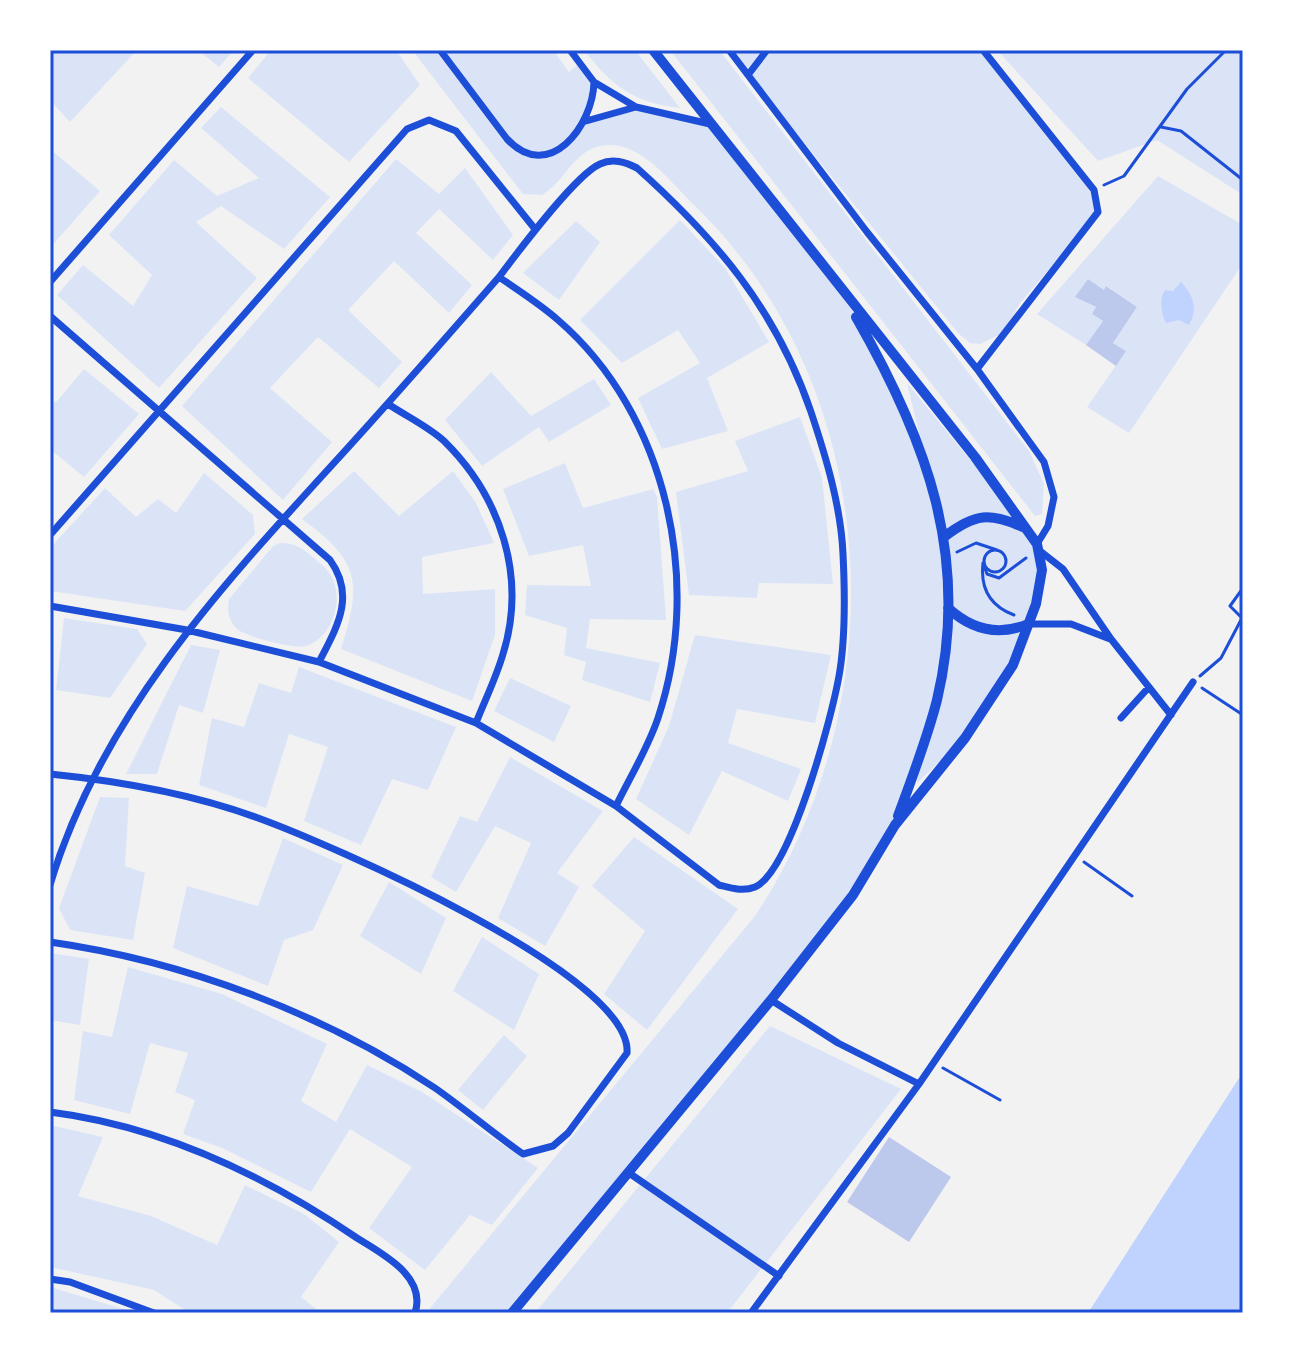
<svg xmlns="http://www.w3.org/2000/svg" width="1293" height="1363" font-family="'IBM Plex Serif',serif">
	<rect width="100%" height="100%" fill="#f2f2f2"/>
	<path fill="#dbe4f7" d="M52,50H137L70,122L50,100Z
		M198,50H234L219,67Z
		M271,50H396L420,85L349,162L248,78Z
		M412,50H553L569,72L580,63L594,82L587,120L636,107L710,124L845,298L893,382L923,449L907,383L1027,529L1042,570L1013,665L965,738L917,783L919,762L895,825L853,895L512,1313H426L755,916C898,702 884,388 694,205C670,182 639,138 601,146C573,151 565,182 542,195L523,194Z
		M584,50H635L680,108C635,103 611,86 584,50Z
		M670,50H719L1029,451L1044,484L1042,514L1035,516Z
		M729,50H983L1094,190L1098,212L1020,303L1003,333L980,344L970,343L958,333Z
		M997,50H1243V195L1157,140L1098,161Z
		M221,107L330,197L284,249L221,206L196,222L257,278L159,388L57,295L83,265L133,306L152,275L109,235L174,160L217,196L259,178L201,128Z
		M50,149L100,191L50,248Z
		M396,159L439,194L465,168L513,235L493,260L439,209L416,233L472,285L449,313L394,261L348,310L402,362L379,388L318,337L270,388L332,442L283,500L182,406Z
		M1158,176L1243,225V263L1129,433L1087,407L1126,351L1113,343L1137,307L1107,286L1104,290L1088,279L1076,297L1096,307L1092,314L1103,321L1086,345L1037,314Z
		M680,220L725,268L769,342L707,378L728,431L662,449L638,398L700,363L678,330L622,363L580,320Z
		M576,221L600,242L559,300L523,273Z
		M84,369L139,414L84,477L50,449V404L57,401Z
		M491,372L531,416L594,379L611,405L549,442L539,427L482,466L445,420Z
		M800,417L822,478L833,584L759,583L757,598L689,595L676,492L748,471L735,441Z
		M565,463L583,508L653,489L657,497L666,620L590,619L586,648L660,663L650,702L582,680L586,662L564,655L567,628L525,615L527,585L591,586L583,545L529,556L503,489Z
		M354,471L399,516L453,471L476,503L494,543L422,557L423,594L495,589V635L472,701L341,649C362,581 360,562 302,519Z
		M204,473L253,515L255,534L185,611L50,591V548L105,488L136,517L158,499L176,513Z
		M280,543C299,542 309,554 322,565C349,587 336,637 306,646C295,650 243,636 236,628C228,619 227,609 229,599L273,546Z
		M64,618L137,629L147,644L110,698L56,690Z
		M695,635L831,655L815,723L737,709L728,743L801,769L788,801L722,771L689,835L636,799L669,726Z
		M191,645L220,650L203,713L179,705L157,774H126Z
		M299,667L456,727L428,790L392,779L361,845L304,821L328,747L289,734L266,808L199,785L212,718L244,727L259,683L291,693Z
		M510,678L571,706L554,742L494,711Z
		M510,757L603,811L557,873L579,887L545,946L498,918L531,843L495,826L456,892L431,877L460,816L477,822Z
		M100,797L129,798L125,866L145,873L133,940L70,930L59,908Z
		M634,837L738,909L647,1030L604,994L645,931L592,886Z
		M283,838L343,865L313,930L284,940L268,986L173,948L187,886L258,906Z
		M389,882L446,918L421,974L360,936Z
		M482,937L539,974L514,1030L453,991Z
		M50,953L89,959L80,1025L50,1020Z
		M128,967L222,994L327,1044L301,1101L336,1122L367,1065L422,1092L538,1168L492,1225L470,1215L425,1270L369,1228L412,1167L350,1129L311,1192L222,1148L183,1134L195,1100L175,1092L188,1053L150,1043L130,1114L74,1100L83,1031L112,1037Z
		M770,1026L901,1089L727,1313H535Z
		M504,1035L527,1056L483,1110L458,1090Z
		M50,1125L103,1137L78,1196L151,1216L217,1245L245,1185L304,1214L339,1242L301,1297L321,1313H190L154,1290L50,1267Z
		M50,1287L137,1313H50Z"/>
	<path fill="#bfd3fe" d="M1181,282C1194,296 1198,308 1189,325L1179,320L1166,323C1161,313 1159,299 1165,290L1173,291Z
		M1243,1072V1313H1088Z"/>
	<path fill="#bdc9ec" d="M1088,279L1104,290L1106,286L1137,307L1113,343L1126,351L1116,366L1086,345L1103,321L1092,314L1096,307L1075,297Z
		M889,1137L951,1177L909,1242L847,1202Z"/>
	<g fill="none" stroke-linecap="round" stroke-linejoin="round">
		<path stroke="#1d4ed8" stroke-width="3" d="M1161,127L1181,131L1243,180
			M1104,185L1124,176L1187,89L1226,50
			M984 561a11 11 0 1 1 22 0a11 11 0 1 1-22 0Z
			M957,552L976,543L997,550
			M983,563C980,589 990,606 1014,615
			M984,566L987,574L999,578L1026,558
			M1200,676L1221,658L1242,618L1230,606L1243,588
			M1202,688L1243,715
			M1084,862L1132,896
			M943,1068L1000,1100"/>
		<path stroke="#1d4ed8" stroke-width="7" d="M440,50L507,139C549,184 593,126 594,82
			M570,50L594,82L636,107L710,124
			M729,50L867,232L977,369L1044,462L1054,497L1048,526L1037,544
			M748,75L767,50
			M586,121L636,107
			M499,277C519,291 540,304 558,320C668,415 703,583 658,718C648,748 630,777 616,806
			M50,282L253,50
			M50,316L330,560C356,596 337,627 319,662
			M977,369L1098,212L1094,190L983,50
			M388,404C406,416 429,427 444,441C501,497 527,577 503,654C496,678 485,700 476,723
			M50,535L407,129L429,120L456,131L535,229
			M1040,551L1063,569L1111,639L1171,715
			M50,606L187,630L319,662L476,723L616,806L719,885C731,888 743,892 755,887C791,871 832,716 839,676C846,637 845,594 843,554C841,507 826,457 811,412C776,309 716,239 637,168C625,162 613,158 600,164C575,175 518,252 499,277C444,340 389,403 333,464C218,590 100,718 50,885
			M1028,624H1071L1110,639
			M1121,718L1149,687
			M50,774C119,781 193,794 258,818C327,843 633,975 627,1053L568,1133L553,1146L523,1154C493,1133 465,1109 435,1088C323,1013 183,961 50,942
			M771,1000L838,1043L919,1084
			M50,1112C161,1126 266,1176 357,1238C382,1254 427,1276 415,1313
			M629,1173L779,1276
			M50,1279L70,1282L154,1313
			M751,1313L919,1084L1193,682"/>
		<path stroke="#1d4ed8" stroke-width="10" d="M856,317C926,439 971,557 937,700C927,739 912,778 898,816
			M944,537C975,513 990,512 1025,528
			M948,608C971,629 997,637 1028,624
			M512,1313L771,1000L853,895L895,825L965,738L1013,665L1036,604L1042,570L1037,544L975,457L653,50"/>
	</g>
	<rect width="1293" height="1363" fill="none" stroke="#ffffff" stroke-width="104"/>
	<rect x="52" y="52" width="1189" height="1259" fill="none" stroke="#1d4ed8" stroke-width="3"/>
</svg>
